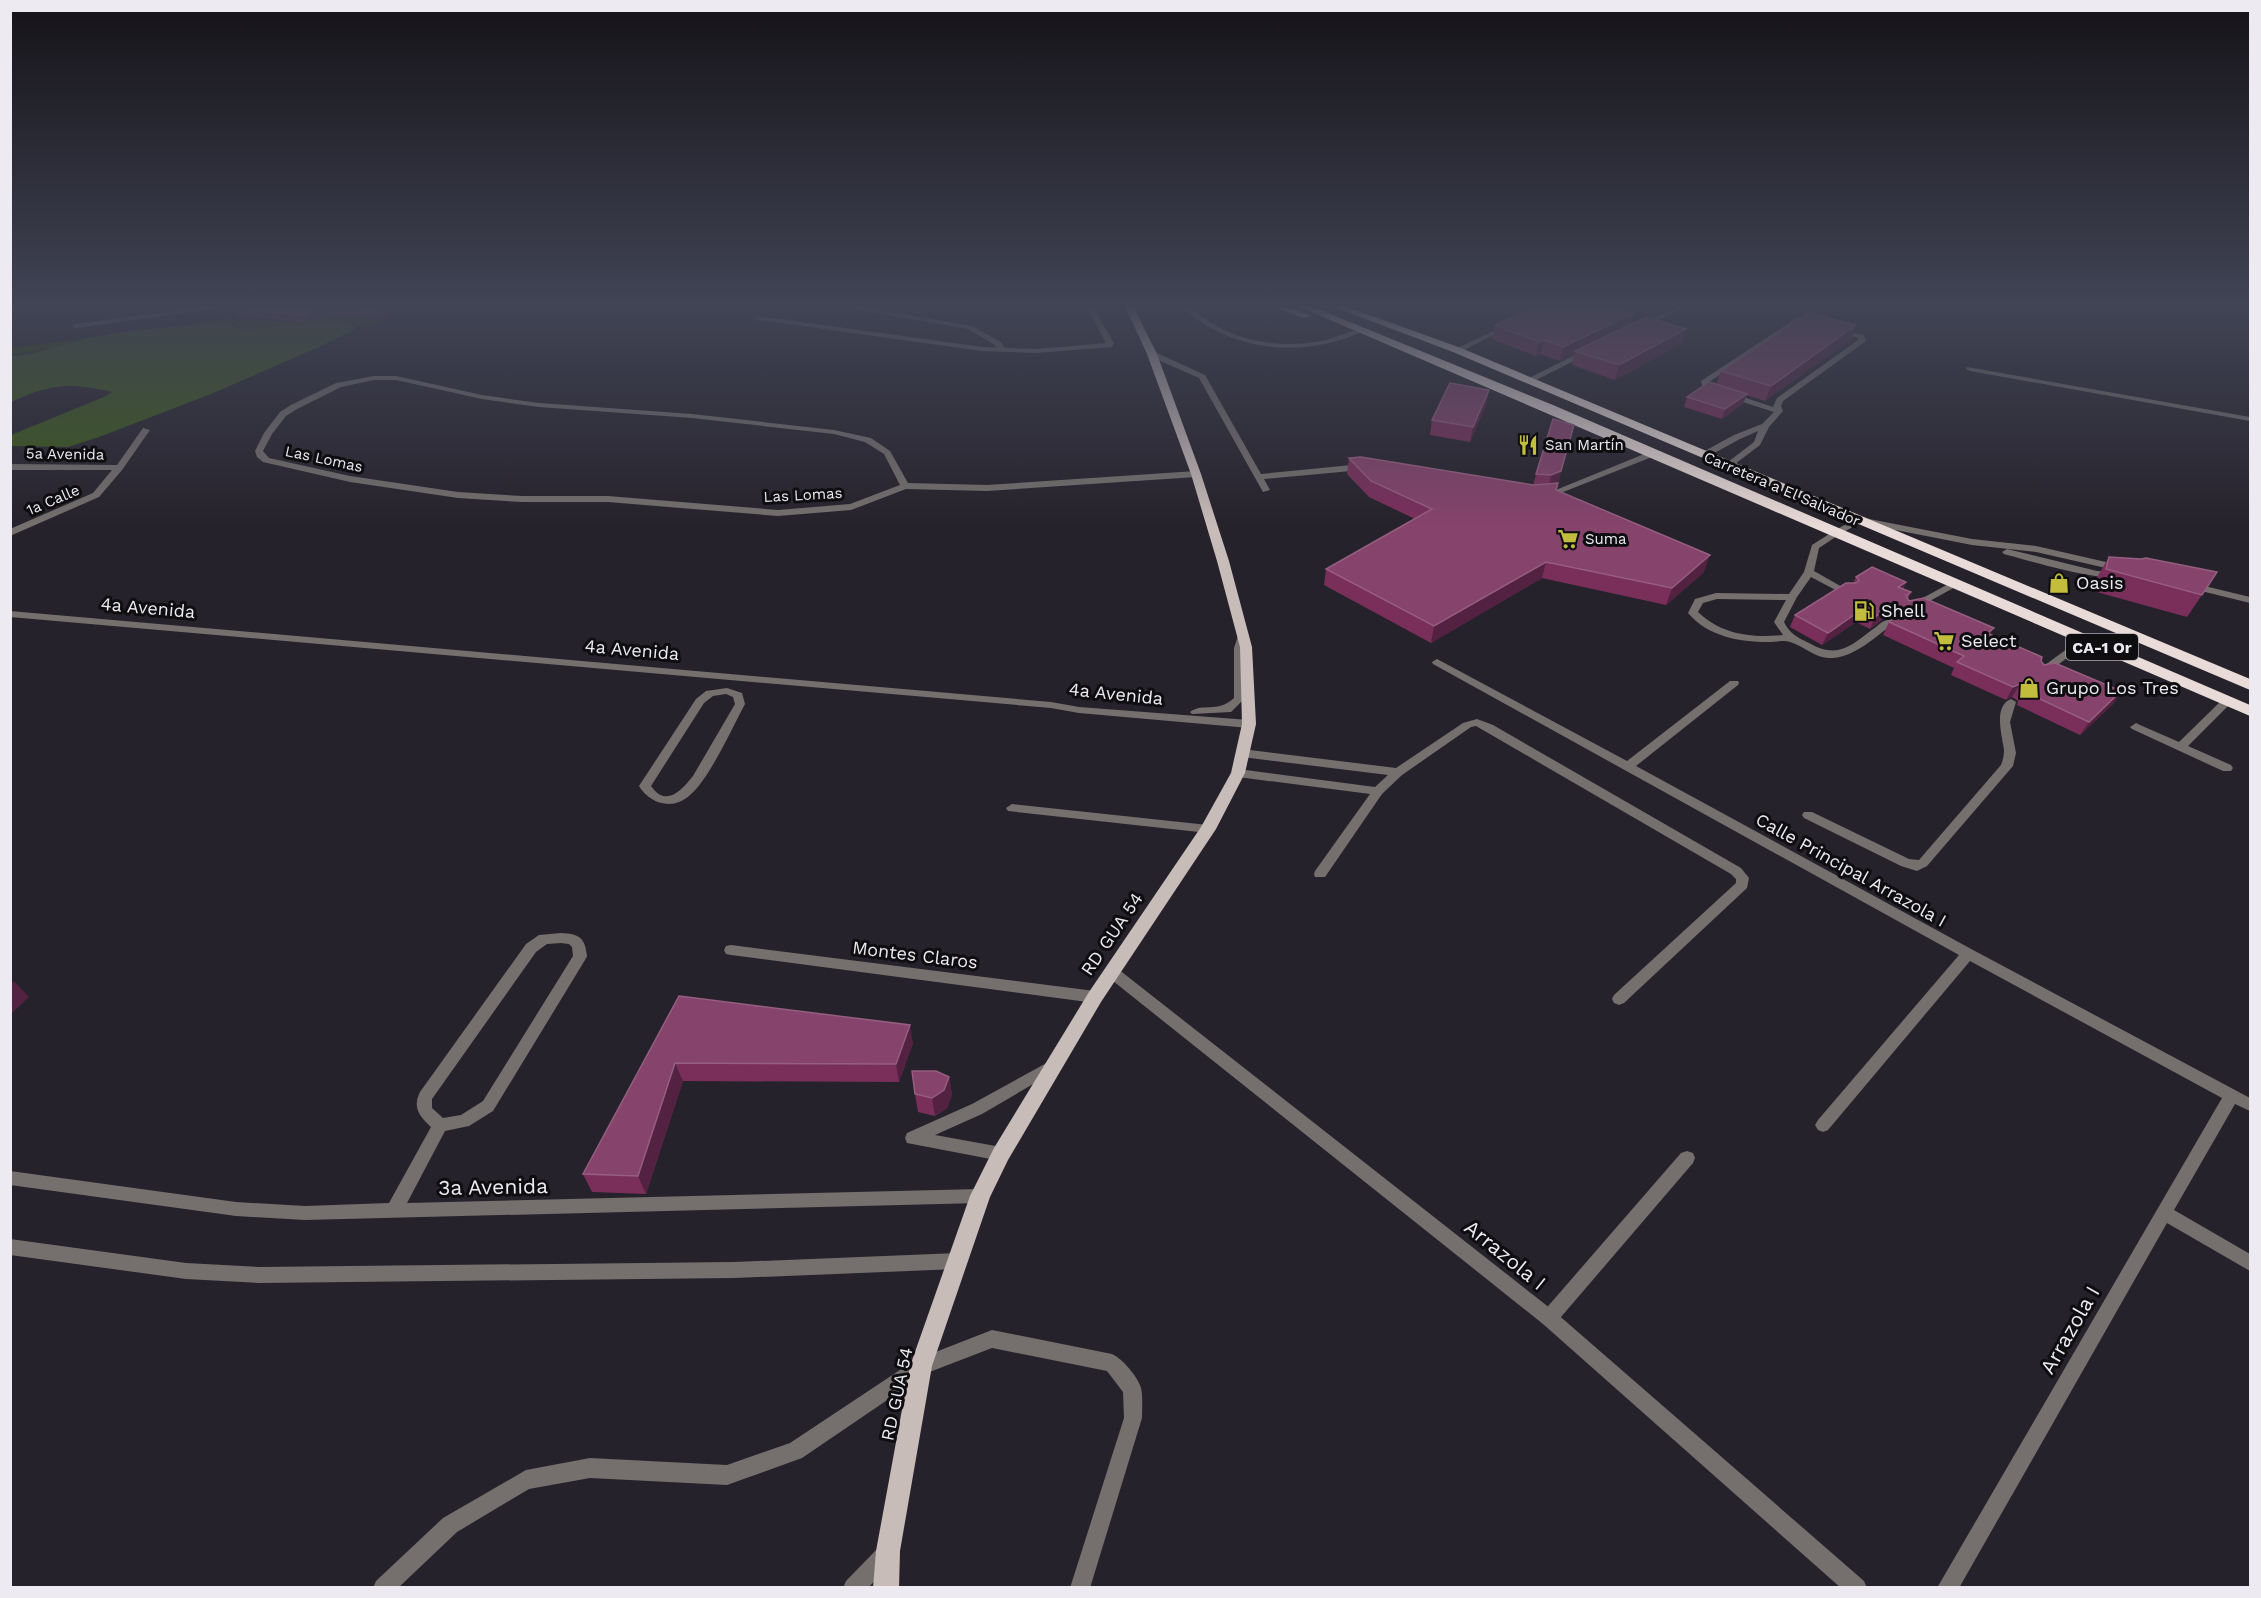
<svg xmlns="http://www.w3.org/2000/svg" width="2261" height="1598" font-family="'Work Sans',sans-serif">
	<rect width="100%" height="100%" fill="#26222b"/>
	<path fill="#2b4801" d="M384,304L361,317L384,320C369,328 364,331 350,321L247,329L229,323L152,329L102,336L52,349L11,355V348L231,319L292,322L349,306Z"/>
	<path fill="#3c5a18" d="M329,322H349L357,328L319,347L211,394L99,437L68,447L11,446V435L104,397L112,392C68,382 51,384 11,402V356C41,354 70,342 100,336C142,328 186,326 228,323L235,327L247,329Z"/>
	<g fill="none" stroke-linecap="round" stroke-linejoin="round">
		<path fill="#75706e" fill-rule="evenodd" d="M1178,304C1191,303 1201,317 1213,324C1245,343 1284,348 1321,341C1333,339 1344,333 1356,330L1360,332C1351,338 1339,340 1329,343C1275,356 1218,342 1178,304Z
			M1684,304H1692L1644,327L1639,326Z
			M849,305L972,326L1001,342L1006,350L999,352L995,345L968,329L847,308V306Z
			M1798,317H1802L1817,323L1814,325L1801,321L1709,382L1710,386L1773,407L1777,398L1858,340V338L1838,332V330L1864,335L1866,341L1783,401L1781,406L1783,411L1769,427L1760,445L1731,467L1724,465L1754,442L1758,431L1740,439L1707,457H1701V453L1734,435L1762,424L1774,412L1703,389L1701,381Z
			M1506,325L1511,326L1460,352L1453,350Z
			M1585,350L1592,352L1530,383L1523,381Z
			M1149,352H1155L1205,375L1261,474L1362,464L1366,467L1362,470L1264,479L1270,490L1263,492L1199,378L1149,356Z
			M1654,450L1658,453L1657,455L1548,498H1542L1541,496Z
			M1837,529L1840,530V534L1819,548L1814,571L1851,592L1849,594H1843L1811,577L1797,597L1784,622C1789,633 1798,638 1809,643C1839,660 1851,645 1876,627C1882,622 1885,619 1893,620V624C1875,637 1856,656 1833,658C1815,659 1806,647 1790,642C1784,640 1774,642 1768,642C1739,642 1707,636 1688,613L1695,599L1716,593L1789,594L1804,572L1812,545ZM1717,599L1786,600L1774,622L1783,635C1752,638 1722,635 1698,612L1703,603Z
			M1954,581L1959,584L1957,586L1917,608H1909L1908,606Z
			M2085,636L2089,637L2090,639L2089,641L2046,674H2038L2037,672L2038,670Z
			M2227,698L2232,701L2231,703L2188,746L2231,765L2233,768L2231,771H2223L2132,729L2130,727L2136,723L2140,725L2179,742L2223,699Z
			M2011,699L2016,702L2010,722L2016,753L2013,766L1927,866L1917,871L1901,866L1804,818L1802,815L1804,812H1812L1909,859L1919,860L2001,765C2003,760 2004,755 2004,750C2002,735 1993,706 2011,699Z
			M1477,719L1493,725L1741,868L1749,878L1747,888L1624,1003L1619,1005L1614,1003L1612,999L1614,995L1736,883V879L1731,874L1476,726L1471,727L1402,775L1382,794L1325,877H1315L1314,874L1315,871L1370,794L1238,777L1232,773L1238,769L1375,787L1388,775L1242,757L1236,753L1242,749L1396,768L1463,723Z
			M1052,1060L1057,1062L1059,1066L1057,1070L982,1114L935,1135L1001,1147L1007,1149L1009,1154L1007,1159L1001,1161L907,1143L905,1138L907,1133L972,1104Z
			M1687,1151L1693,1153L1695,1158L1693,1163L1555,1324L1549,1327L1543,1324L1540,1318L1543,1312L1681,1153Z
			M992,1330L1112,1354C1122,1358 1138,1377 1141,1388C1143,1397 1142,1408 1142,1418L1090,1588H1070L1124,1418L1123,1392L1107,1371L992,1348L927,1373L802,1458L727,1485L590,1478L529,1489L457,1532L398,1588H373L376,1581L443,1518L526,1470L590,1458L727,1465L790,1443L915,1360Z
			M886,1544L893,1547L896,1554L893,1561L868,1588H843L846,1581L879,1547Z"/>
		<path fill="#75706e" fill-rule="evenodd" d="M32,304H51L48,306L10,310V306Z
			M225,304H240L237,306L75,328L72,326L75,324Z
			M1085,304H1091L1114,343L1112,347L1036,353L982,351L758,320L755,318L758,316L982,347L1036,349L1106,343Z
			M1967,367L2250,417V421L1970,371L1966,369Z
			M374,376H396L482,395L539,403L692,414L834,430L871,438L890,451L908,483L987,485L1196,471L1200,474L1196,477L987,491L906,489L851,510L778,516L608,502H522L458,498L350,482L263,462L257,457L255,451L264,433L280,412L291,405L336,383ZM374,380H396L482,399L539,407L692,418L834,434L865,442L884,454L900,485L850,504L778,510L608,496H522L458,492L350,476L269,458L263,451L272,434L286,416L297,409L341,387Z
			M143,428L150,430L122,470L99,497L10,536V529L93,493L112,470H10V464L117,465Z
			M1859,517L1972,539L2036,546L2119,565L2124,568L2119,571L2036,552L1972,545L1860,523L1840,534L1837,535L1832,532Z
			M2007,549L2097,571L2113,572L2118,575C2106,584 2023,559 2004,554L2002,552Z
			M2192,583L2250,597V603L2189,588V584Z
			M10,611L1051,702L1079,707L1249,720L1255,724L1249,728L1079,713L1051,708L10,617Z
			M1243,633L1248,636L1244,648V699L1231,712L1192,714L1190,712C1204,702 1216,714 1234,698V648L1238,636Z
			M1437,659L1627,761L1730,681H1738L1739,683L1738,685L1636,766L1973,950L2250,1098V1111L2235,1104L2174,1210L2250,1254V1271L2167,1223L1959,1588H1937L2222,1098L1970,961L1828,1130L1823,1132L1818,1130L1815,1125L1818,1120L1959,955L1433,664L1432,662Z
			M727,688L742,693L745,704C732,728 710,778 690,795C673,811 650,804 639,786L696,699L706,691ZM726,694L733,697L735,704L693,776C682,790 666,808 651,786L704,703L713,696Z
			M1012,804L1208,825L1214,829L1208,833L1008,811L1006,808Z
			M561,933C579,934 585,937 587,956L585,960L493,1111L469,1126L445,1131L407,1203L980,1189L986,1191L988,1196L986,1201L980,1203L305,1220L236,1216L10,1185V1171L236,1202L305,1206L389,1203L431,1127C420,1116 412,1108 420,1092L526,944L539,935ZM561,943L569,944L572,947L573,956L483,1101L461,1115L443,1118L432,1108V1099L536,952L547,944Z
			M731,945L1095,991L1100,993L1102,997L1100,1001L1095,1003L731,955L726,954L724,950L726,946Z
			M1113,968L1118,969L1555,1312L1864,1581L1867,1588H1841L1543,1324L1108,977L1106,973L1108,969Z
			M10,1239L186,1263L259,1267L734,1262L958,1253L964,1255L966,1261L964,1267L958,1269L734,1278L259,1283L186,1279L10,1255Z"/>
		<path fill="#c8bcb9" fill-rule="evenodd" d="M1124,304H1132L1157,354L1201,474L1229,561L1252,647L1256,724L1245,773L1216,829L1101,1002L1008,1160L990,1197L932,1366L900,1551L899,1588H873L876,1551L910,1366L970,1196L994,1148L1089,992L1201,827L1231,773L1242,724L1240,647L1217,561L1191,474L1147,354Z"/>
		<path fill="#e9dbd7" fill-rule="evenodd" d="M1267,304H1281L1312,316L1303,318Z
			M1293,304H1306L1553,405L2250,705V716Z
			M1326,304H1339L1461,348L2250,679V690L1453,352Z"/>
	</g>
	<path fill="#7a2f5b" d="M410,304L383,319L323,313L308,322L236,316L233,309Z
		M1627,306L1626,310L1632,324L1686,329L1682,343L1615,380L1572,365L1574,354L1560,361L1540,354L1536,356L1492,339L1495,325Z
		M1851,340L1765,401L1746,395L1743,404L1722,419L1684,407L1687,397L1716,385L1721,371Z
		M1489,390L1486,405L1470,442L1430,435L1432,420Z
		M1553,419L1556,490L1704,572L1666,605L1542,578L1431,643L1324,585L1326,569L1415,519L1369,497L1347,474L1349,458L1533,485Z
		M2109,557L2202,595L2187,617L2093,591L2096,579Z
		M1856,577L1906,582L1903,589L1911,592L1908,599L1909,601L1994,628L1990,634L2041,661L2044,665L2121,691L2113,704L2080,735L2017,705L2018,701L2012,697L2006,700L1951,675L1954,668L1883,635L1889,622L1893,619V618L1883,619L1870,629L1856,622L1822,645L1790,627L1795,615L1853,583Z
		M679,996L913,1043L899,1082L683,1081L646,1194L592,1192L583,1174Z
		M949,1077L952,1095L947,1108L935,1116L918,1112L915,1094Z"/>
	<path fill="#532141" d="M395,304H410L383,319L380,312Z
		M1627,306L1624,318L1634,313L1631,327L1575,351L1574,354L1560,361L1563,347L1620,309Z
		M320,307L323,313L308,322L305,315Z
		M1856,325L1851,340L1765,401L1771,386Z
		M1686,329L1682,343L1615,380L1619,365Z
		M1544,340L1540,354L1536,356L1539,342Z
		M1489,390L1486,405L1470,442L1473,427Z
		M1747,394L1743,404L1722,419L1725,409Z
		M1570,441L1552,506L1548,491L1551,475Z
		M1710,555L1704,572L1666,605L1672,588Z
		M1546,562L1542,578L1431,643L1434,626Z
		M1906,582L1900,594L1898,587Z
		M1899,605L1893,618L1883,619L1870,629L1875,617L1888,607Z
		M1861,610L1856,622L1822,645L1828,633Z
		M2020,684L2012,697L2006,700L2013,687Z
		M2121,691L2113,704L2080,735L2089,722Z
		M14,981L29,997L10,1015V985Z
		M910,1025L913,1043L899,1082L896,1064Z
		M675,1063L683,1081L646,1194L638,1176Z
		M949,1077L952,1095L947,1108L935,1116L932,1098Z"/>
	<path fill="#86436b" stroke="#965e80" stroke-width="1.5" d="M244,304H395L380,312L320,307L305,315L233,309Z
		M1544,304H1620L1627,306L1620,309L1634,313L1563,347L1544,340L1539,342L1495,325Z
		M1809,313L1856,325L1771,386L1721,371Z
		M1646,317L1686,329L1619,365L1575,351Z
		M1709,382L1747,394L1725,409L1687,397Z
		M1450,383L1489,390L1473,427L1432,420Z
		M1553,419L1574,425L1561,471L1551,475L1536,474Z
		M1361,457L1533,485L1558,483L1556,490L1710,555L1672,588L1546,562L1434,626L1326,569L1432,509L1371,481L1349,458Z
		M2109,557L2141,559L2146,558L2217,572L2202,595L2106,569Z
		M1872,567L1906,582L1898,587L1911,592L1906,596L1909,601L1924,598L1994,628L1987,633L2042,657L2041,661L2044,665L2055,663L2121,691L2089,722L2025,692L2026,689L2020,684L2013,687L1957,662L1964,656L1889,622L1900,613L1899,605L1888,607L1875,617L1861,610L1828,633L1795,615L1846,583H1856L1859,580L1856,577Z
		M679,996L910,1025L896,1064L675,1063L638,1176L583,1174Z
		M912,1071H936L949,1077L944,1090L932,1098L915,1094Z"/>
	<linearGradient id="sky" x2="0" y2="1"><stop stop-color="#151318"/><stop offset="0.58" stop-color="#414455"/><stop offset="1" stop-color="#414455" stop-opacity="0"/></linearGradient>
	<rect width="2261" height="527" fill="url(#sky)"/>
	<defs>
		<g id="restaurant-bare" transform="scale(1.62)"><path d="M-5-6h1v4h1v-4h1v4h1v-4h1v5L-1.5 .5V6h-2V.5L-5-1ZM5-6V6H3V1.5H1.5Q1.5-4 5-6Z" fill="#c3bd3e" stroke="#0e0d10" stroke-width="2.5" paint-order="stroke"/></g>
		<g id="supermarket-bare" transform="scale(1.62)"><path d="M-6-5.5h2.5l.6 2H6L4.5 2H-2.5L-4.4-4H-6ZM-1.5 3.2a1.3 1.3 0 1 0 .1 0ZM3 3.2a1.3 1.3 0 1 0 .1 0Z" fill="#c3bd3e" stroke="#0e0d10" stroke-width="2.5" paint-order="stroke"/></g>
		<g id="shop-bare" transform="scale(1.62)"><path d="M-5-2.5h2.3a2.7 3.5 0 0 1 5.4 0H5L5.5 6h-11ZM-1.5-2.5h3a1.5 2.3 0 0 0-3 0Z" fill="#c3bd3e" stroke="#0e0d10" stroke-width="2.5" paint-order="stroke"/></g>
		<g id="fuel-bare" transform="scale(1.62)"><path d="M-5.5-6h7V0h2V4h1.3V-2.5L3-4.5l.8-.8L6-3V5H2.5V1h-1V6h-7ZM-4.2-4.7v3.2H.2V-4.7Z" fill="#c3bd3e" stroke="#0e0d10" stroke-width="2.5" paint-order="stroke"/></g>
	</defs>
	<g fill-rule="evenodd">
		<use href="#restaurant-bare" x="1528" y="445"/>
		<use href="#supermarket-bare" x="1568" y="539"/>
		<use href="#shop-bare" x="2059" y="583"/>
		<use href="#fuel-bare" x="1864" y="611"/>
		<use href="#supermarket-bare" x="1944" y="641"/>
		<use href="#shop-bare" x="2029" y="688"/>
	</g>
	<g text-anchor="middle" stroke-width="6" stroke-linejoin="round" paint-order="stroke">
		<g font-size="15" fill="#edebf1" stroke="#0e0d10" text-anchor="start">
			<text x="1545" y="450">San Martín</text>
			<text x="1585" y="544">Suma</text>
		</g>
		<g font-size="15" fill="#edebf1" stroke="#0e0d10">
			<text transform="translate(65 454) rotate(1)" y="5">5a Avenida</text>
			<text transform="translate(324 459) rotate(12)" y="5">Las Lomas</text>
			<text transform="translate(1782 489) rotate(23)" y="5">Carretera a El Salvador</text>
			<text transform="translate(803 495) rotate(-3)" y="5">Las Lomas</text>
			<text transform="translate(53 500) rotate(-23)" y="5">1a Calle</text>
		</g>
		<rect fill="#0e0d10" stroke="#aaa8ae" stroke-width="1.5" x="2066" y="634" width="72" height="26" rx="4.5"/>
		<g font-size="16" font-weight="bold" fill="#edebf1">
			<text x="2102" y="653">CA-1 Or</text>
		</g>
		<g font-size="18" fill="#edebf1" stroke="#0e0d10" text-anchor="start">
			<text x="2076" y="589">Oasis</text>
			<text x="1881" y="617">Shell</text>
			<text x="1961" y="647">Select</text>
			<text x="2046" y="694">Grupo Los Tres</text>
		</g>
		<g font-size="18" fill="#edebf1" stroke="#0e0d10">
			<text transform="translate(148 608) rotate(5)" y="6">4a Avenida</text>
			<text transform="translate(632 650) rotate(5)" y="6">4a Avenida</text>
			<text transform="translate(1116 694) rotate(6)" y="6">4a Avenida</text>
			<text transform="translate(1851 870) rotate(29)" y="6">Calle Principal Arrazola I</text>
			<text transform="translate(1112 934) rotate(-56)" y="6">RD GUA 54</text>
			<text transform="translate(915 955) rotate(7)" y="6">Montes Claros</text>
			<text transform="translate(897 1394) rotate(-78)" y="6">RD GUA 54</text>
		</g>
		<g font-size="21" fill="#edebf1" stroke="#0e0d10">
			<text transform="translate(493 1187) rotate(-1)" y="7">3a Avenida</text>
			<text transform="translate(1505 1255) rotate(39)" y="7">Arrazola I</text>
			<text transform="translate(2070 1330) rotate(-60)" y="7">Arrazola I</text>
		</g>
	</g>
	<rect width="2261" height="1598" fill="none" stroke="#edebf1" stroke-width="24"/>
</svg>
